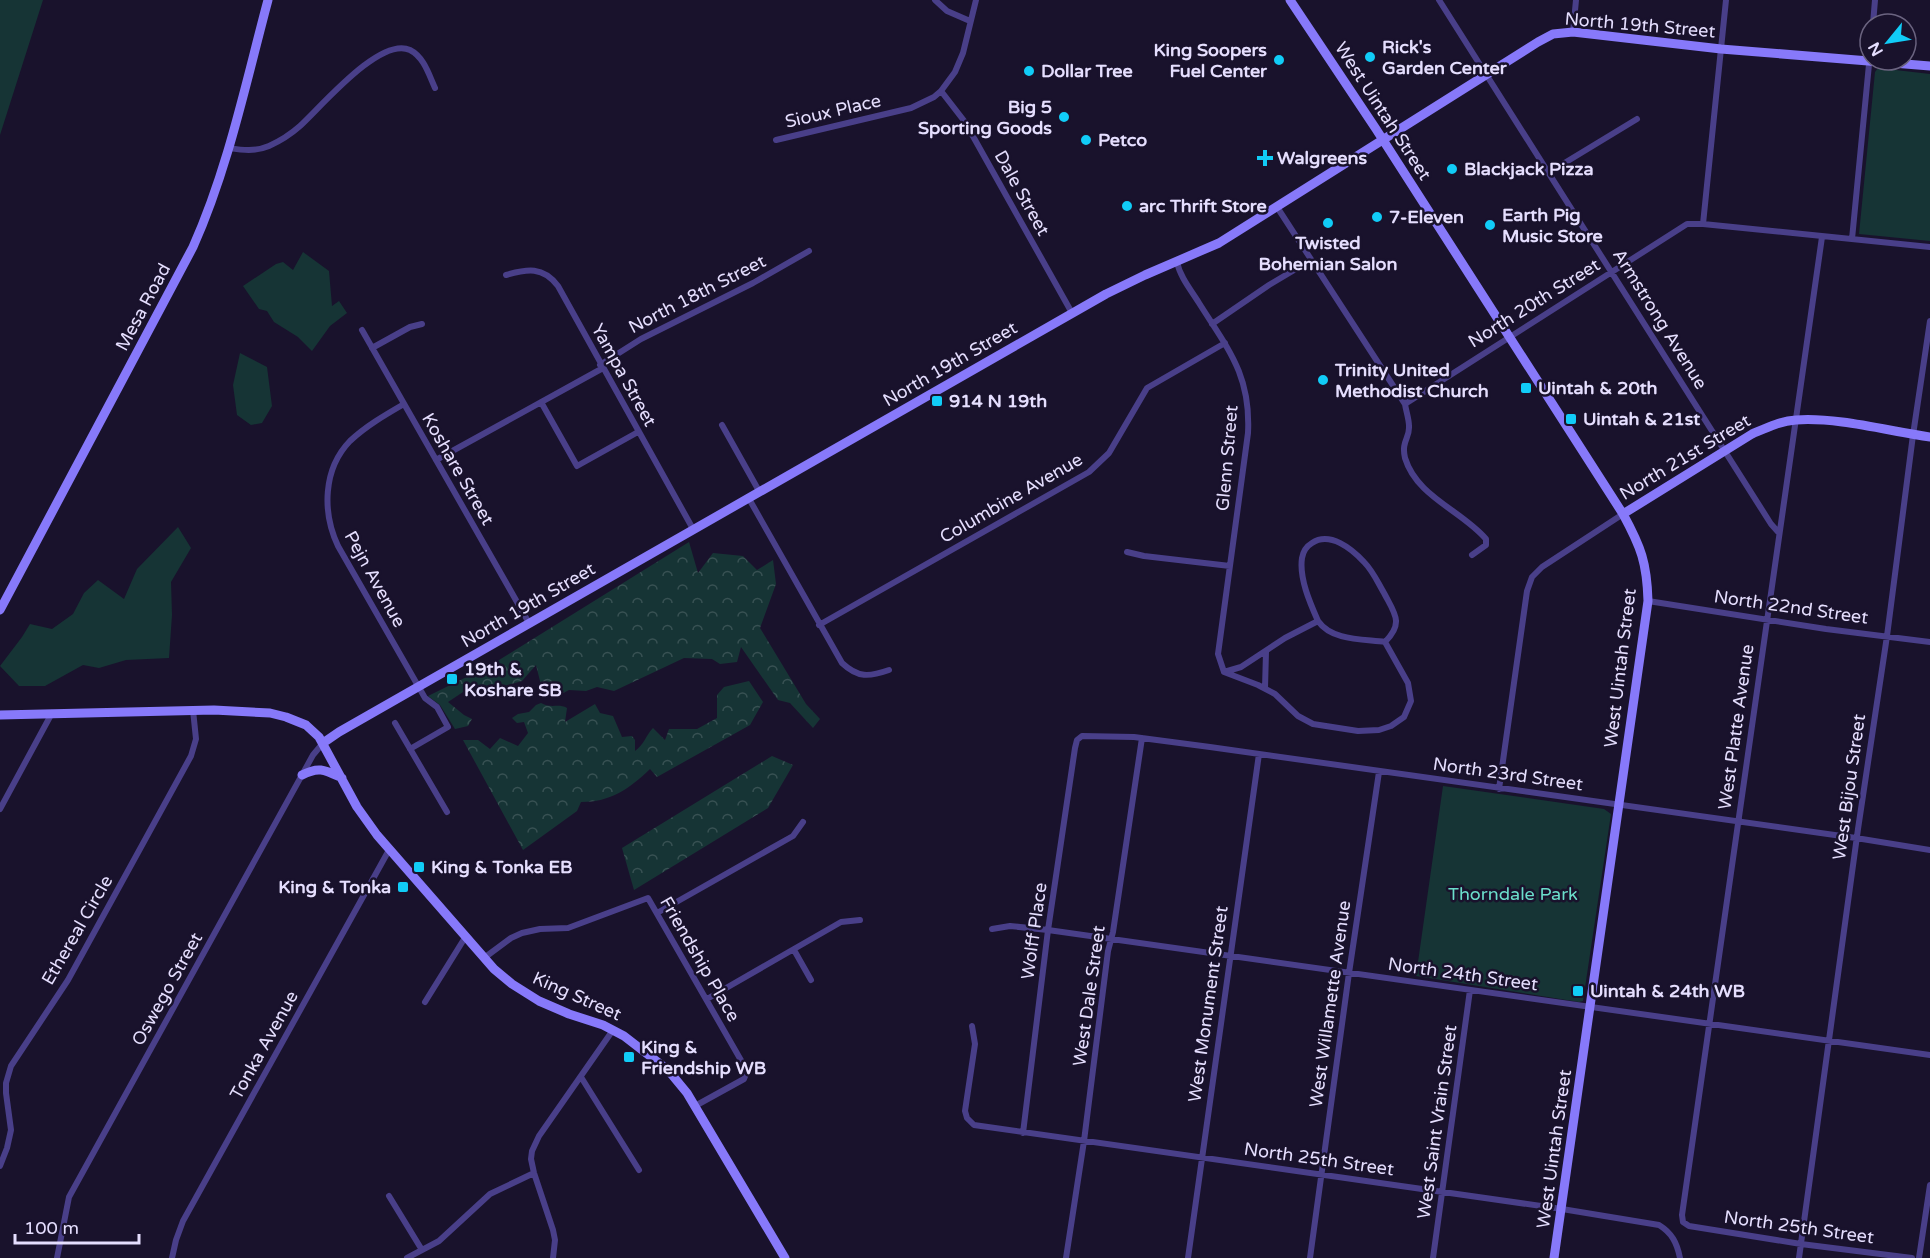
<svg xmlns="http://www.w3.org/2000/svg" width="1930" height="1258" font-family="'Varela Round',sans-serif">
	<defs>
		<pattern id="forest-crowns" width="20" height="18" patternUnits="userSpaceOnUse" patternTransform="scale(1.5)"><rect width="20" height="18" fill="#163435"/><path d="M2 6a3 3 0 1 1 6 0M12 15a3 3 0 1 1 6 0" fill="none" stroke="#385153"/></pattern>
	</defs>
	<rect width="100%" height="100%" fill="#19122c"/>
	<path fill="#163435" d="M0,0H43L0,135Z
		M1878,68L1930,74V241L1859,234L1875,72Z
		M303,252L329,271L332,306L339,301L347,313L330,326L312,351L298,337L274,322L267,311L259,309L243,286L276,264L283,262L293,270Z
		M240,353L267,367L272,406L262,423L251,425L237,415L233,385Z
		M178,527L191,548L171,582L172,615L169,658L126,660L99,668L83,665L45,686H19L0,666L22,637L30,624L52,629L73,614L84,593L98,580L124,599L137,569Z
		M1443,786L1604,809L1611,814L1583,1001L1579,1002L1416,976Z"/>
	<path fill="url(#forest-crowns)" d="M689,542L698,573L713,553L743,556L757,570L773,560L776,584L760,628L806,704L820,719L813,728L790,703L778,700L741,647L737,662L720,664L712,659L684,658L614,691L597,687L586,691L569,690L552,699L542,689L536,665L522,681L498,688L483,685L466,690L448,702L464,715L472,719L468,726L455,729L440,705L428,696L491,665Z
		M749,681L763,702L750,725L657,777L650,769C629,789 611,802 581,802L577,811L523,850L463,740H478L490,749L500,738L518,746L528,733L524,722L517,723L512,718L518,714L529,712L536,705L541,703C552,709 558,703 567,708L565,722L595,704L600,713L613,716L622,737L632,736L635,740V751C644,745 646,735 653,728L665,740L669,729H697L717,718V695L724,687Z
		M772,756L793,765L768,808L634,890L622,848Z"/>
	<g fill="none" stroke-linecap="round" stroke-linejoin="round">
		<path stroke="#493f89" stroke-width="6" d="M935,0L947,11L970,21
			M1439,0L1771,524L1779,533
			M1873,24L1875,0
			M1573,32L1576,0
			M941,91L965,122L1072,313
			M776,140L911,108L934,97L941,91L955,72L963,53L976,0
			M228,148C242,150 255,152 269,146C280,141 291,134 300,126C321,107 380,36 410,50C424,57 429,75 435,88
			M1548,173L1637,119
			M1277,207L1405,404C1406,411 1409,419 1409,426C1410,438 1401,441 1405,458C1417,497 1461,510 1486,539V545L1472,555
			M1703,224L1726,0
			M1822,237L1682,1215L1683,1222L1689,1226L1801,1244L1912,1258
			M1852,239L1870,54
			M1177,262C1180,277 1191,290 1199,303C1228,349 1251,375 1248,433L1218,654L1224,672
			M506,275C527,269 543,266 558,286L693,529
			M1212,324L1269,285L1311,260
			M362,330L529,623
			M372,348L410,327L422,324
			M600,365L641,339L753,283L809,251
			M541,402L577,466L638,432
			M404,404C385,415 366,426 350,441C323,469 322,512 338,546L425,698L437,707L448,727L410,749
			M1405,404L1687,224H1703L1930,247
			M722,425L759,491
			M436,460L603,368
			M748,497L842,663C858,678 869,677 889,670
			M1127,552L1144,556L1230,566
			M1648,601L1826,629L1930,642
			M1318,621C1332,641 1363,639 1385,642L1408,683L1411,701L1404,717L1391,726L1379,730L1358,731L1313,724L1298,716L1275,694L1258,685L1224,672L1241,667L1285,638Z
			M1318,621C1310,603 1299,578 1302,558C1303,552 1307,546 1312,543C1330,531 1352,549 1364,562C1373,571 1378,583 1384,593C1395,614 1404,623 1385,642
			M819,625L1089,472L1109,453L1147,388L1225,343
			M1265,688L1266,652
			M395,723L447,812
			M1499,789L1527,591L1532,577L1542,567L1623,514
			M0,809L52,713
			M657,913L793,836L803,822
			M992,929L1010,926L1048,930L1930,1055
			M794,950L811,980
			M484,958L511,938L522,933L540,929L568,928L648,898L746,1069V1074L744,1079L695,1106
			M707,999L841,922L860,920
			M425,1002L466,936
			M972,1026L975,1044L965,1111L967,1118L974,1125L1562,1209L1659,1225C1672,1233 1677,1243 1680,1258
			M581,1077L639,1170
			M1023,1133L1048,930L1075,748L1077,740L1082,736L1134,737L1210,747L1856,838L1930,850
			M0,1166L7,1148L11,1130L6,1093V1083L11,1066L68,980L191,756L196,739L193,710
			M389,1196L422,1250
			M57,1258L69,1197L313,755L323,743
			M172,1258L176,1240L183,1221L389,850
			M407,1258L439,1241L490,1194L534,1173
			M553,1258L555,1240L553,1230L534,1173L531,1159L532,1151L539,1136L613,1030
			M1066,1258L1084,1141L1108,951L1113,932L1142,738
			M1188,1258L1259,754
			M1310,1258L1349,973L1379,772
			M1433,1258L1470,990
			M1799,1258L1858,829L1887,636L1913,435L1930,321
			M1919,1258L1930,1185"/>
		<path stroke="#8779fa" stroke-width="9" d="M1290,0L1376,129L1623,514C1641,547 1647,563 1648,601L1554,1258
			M1623,514L1752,434C1766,428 1780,421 1796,420C1837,417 1888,431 1930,437
			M0,610L193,247C228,169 246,82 268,0
			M0,715L214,710L270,713L286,717L306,725L319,737L357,807L377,835L494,969L512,984L539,1001L569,1014L603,1025L624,1036L668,1070L687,1093L785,1258
			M323,743L339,732L1106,294L1145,275L1219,243L1538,42L1553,34L1573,32L1721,49L1930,66
			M302,775C319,766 325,770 342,778"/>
	</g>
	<g fill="#11ccf7" stroke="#19122c" stroke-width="2">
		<circle cx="1370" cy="57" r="6"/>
		<circle cx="1279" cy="60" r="6"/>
		<circle cx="1029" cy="71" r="6"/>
		<circle cx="1064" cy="117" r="6"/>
		<circle cx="1086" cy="140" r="6"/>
		<path d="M1262 149h6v6h6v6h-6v6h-6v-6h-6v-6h6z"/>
		<circle cx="1452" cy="169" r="6"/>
		<circle cx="1127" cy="206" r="6"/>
		<circle cx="1377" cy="217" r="6"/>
		<circle cx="1328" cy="223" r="6"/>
		<circle cx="1490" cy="225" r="6"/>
		<circle cx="1323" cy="380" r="6"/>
		<rect x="1520" y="382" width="12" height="12" rx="3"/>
		<rect x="931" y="395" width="12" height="12" rx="3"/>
		<rect x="1565" y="413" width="12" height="12" rx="3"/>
		<rect x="446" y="673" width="12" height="12" rx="3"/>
		<rect x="413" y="861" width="12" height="12" rx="3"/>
		<rect x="397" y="881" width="12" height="12" rx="3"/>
		<rect x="1572" y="985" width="12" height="12" rx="3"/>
		<rect x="623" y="1051" width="12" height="12" rx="3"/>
	</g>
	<g text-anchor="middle" stroke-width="5" stroke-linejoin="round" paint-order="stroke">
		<g font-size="18" fill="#e5defe" stroke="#19122c">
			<text transform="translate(1640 25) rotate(5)" y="6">North 19th Street</text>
			<text transform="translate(833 111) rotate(-13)" y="6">Sioux Place</text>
			<text transform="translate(1383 111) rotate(57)" y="6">West Uintah Street</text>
			<text transform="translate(1022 193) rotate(61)" y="6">Dale Street</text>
			<text transform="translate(697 294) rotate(-27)" y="6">North 18th Street</text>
			<text transform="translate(1534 303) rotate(-32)" y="6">North 20th Street</text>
			<text transform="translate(143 307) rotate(-62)" y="6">Mesa Road</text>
			<text transform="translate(1660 319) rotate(58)" y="6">Armstrong Avenue</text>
			<text transform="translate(950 364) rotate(-30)" y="6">North 19th Street</text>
			<text transform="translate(624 375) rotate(61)" y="6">Yampa Street</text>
			<text transform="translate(1685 457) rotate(-31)" y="6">North 21st Street</text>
			<text transform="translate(1227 458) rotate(-85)" y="6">Glenn Street</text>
			<text transform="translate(458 469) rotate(60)" y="6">Koshare Street</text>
			<text transform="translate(1011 498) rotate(-30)" y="6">Columbine Avenue</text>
			<text transform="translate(375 579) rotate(61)" y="6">Pejn Avenue</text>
			<text transform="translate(528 605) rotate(-30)" y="6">North 19th Street</text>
			<text transform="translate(1791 607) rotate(8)" y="6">North 22nd Street</text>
			<text transform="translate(1620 668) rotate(-83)" y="6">West Uintah Street</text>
			<text transform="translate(1736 727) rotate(-82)" y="6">West Platte Avenue</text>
			<text transform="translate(1508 774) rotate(8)" y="6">North 23rd Street</text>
			<text transform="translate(1849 787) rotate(-82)" y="6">West Bijou Street</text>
			<text transform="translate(77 930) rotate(-60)" y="6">Ethereal Circle</text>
			<text transform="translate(1034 931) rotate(-82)" y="6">Wolff Place</text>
			<text transform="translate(700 959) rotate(60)" y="6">Friendship Place</text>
			<text transform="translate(1463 974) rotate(8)" y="6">North 24th Street</text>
			<text transform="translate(167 989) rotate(-61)" y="6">Oswego Street</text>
			<text transform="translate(577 996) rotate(24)" y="6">King Street</text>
			<text transform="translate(1089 996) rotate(-82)" y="6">West Dale Street</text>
			<text transform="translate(1208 1004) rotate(-82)" y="6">West Monument Street</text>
			<text transform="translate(1330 1004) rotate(-82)" y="6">West Willamette Avenue</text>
			<text transform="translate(264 1045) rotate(-61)" y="6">Tonka Avenue</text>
			<text transform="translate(1437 1122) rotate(-82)" y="6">West Saint Vrain Street</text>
			<text transform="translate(1554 1149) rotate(-82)" y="6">West Uintah Street</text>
			<text transform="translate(1319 1159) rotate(8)" y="6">North 25th Street</text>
			<text transform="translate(1799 1227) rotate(8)" y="6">North 25th Street</text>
		</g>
		<g font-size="18" font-weight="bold" fill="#e5defe" stroke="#19122c" text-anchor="start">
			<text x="1382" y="53">Rick's<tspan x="1382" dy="21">Garden Center</tspan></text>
			<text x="1267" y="56" text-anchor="end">King Soopers<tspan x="1267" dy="21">Fuel Center</tspan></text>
			<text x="1041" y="77">Dollar Tree</text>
			<text x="1052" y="113" text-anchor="end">Big 5<tspan x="1052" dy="21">Sporting Goods</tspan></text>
			<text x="1098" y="146">Petco</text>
			<text x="1277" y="164">Walgreens</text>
			<text x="1464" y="175">Blackjack Pizza</text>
			<text x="1139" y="212">arc Thrift Store</text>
			<text x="1502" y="221">Earth Pig<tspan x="1502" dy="21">Music Store</tspan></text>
			<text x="1389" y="223">7-Eleven</text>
			<text x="1328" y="249" text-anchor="middle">Twisted<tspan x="1328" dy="21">Bohemian Salon</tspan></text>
			<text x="1335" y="376">Trinity United<tspan x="1335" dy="21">Methodist Church</tspan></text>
			<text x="1538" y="394">Uintah &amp; 20th</text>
			<text x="949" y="407">914 N 19th</text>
			<text x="1583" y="425">Uintah &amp; 21st</text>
			<text x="464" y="675">19th &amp;<tspan x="464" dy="21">Koshare SB</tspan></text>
			<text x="431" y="873">King &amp; Tonka EB</text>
			<text x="391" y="893" text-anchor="end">King &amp; Tonka</text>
			<text x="1590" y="997">Uintah &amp; 24th WB</text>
			<text x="641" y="1053">King &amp;<tspan x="641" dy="21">Friendship WB</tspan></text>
		</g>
		<g font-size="18" fill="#6bddcb" stroke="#19122c">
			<text x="1513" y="900">Thorndale Park</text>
		</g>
	</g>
	<g transform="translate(1888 42) rotate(240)"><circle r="28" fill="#19122c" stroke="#6b6480" stroke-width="1.5"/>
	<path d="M0-4.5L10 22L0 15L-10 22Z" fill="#11ccf7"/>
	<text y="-9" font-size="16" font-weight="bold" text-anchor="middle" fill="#e5defe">N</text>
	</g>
	<path d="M15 1234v9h124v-9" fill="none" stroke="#e5defe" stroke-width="3"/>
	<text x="24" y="1234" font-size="18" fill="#e5defe" stroke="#19122c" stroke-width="4.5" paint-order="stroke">100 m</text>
</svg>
